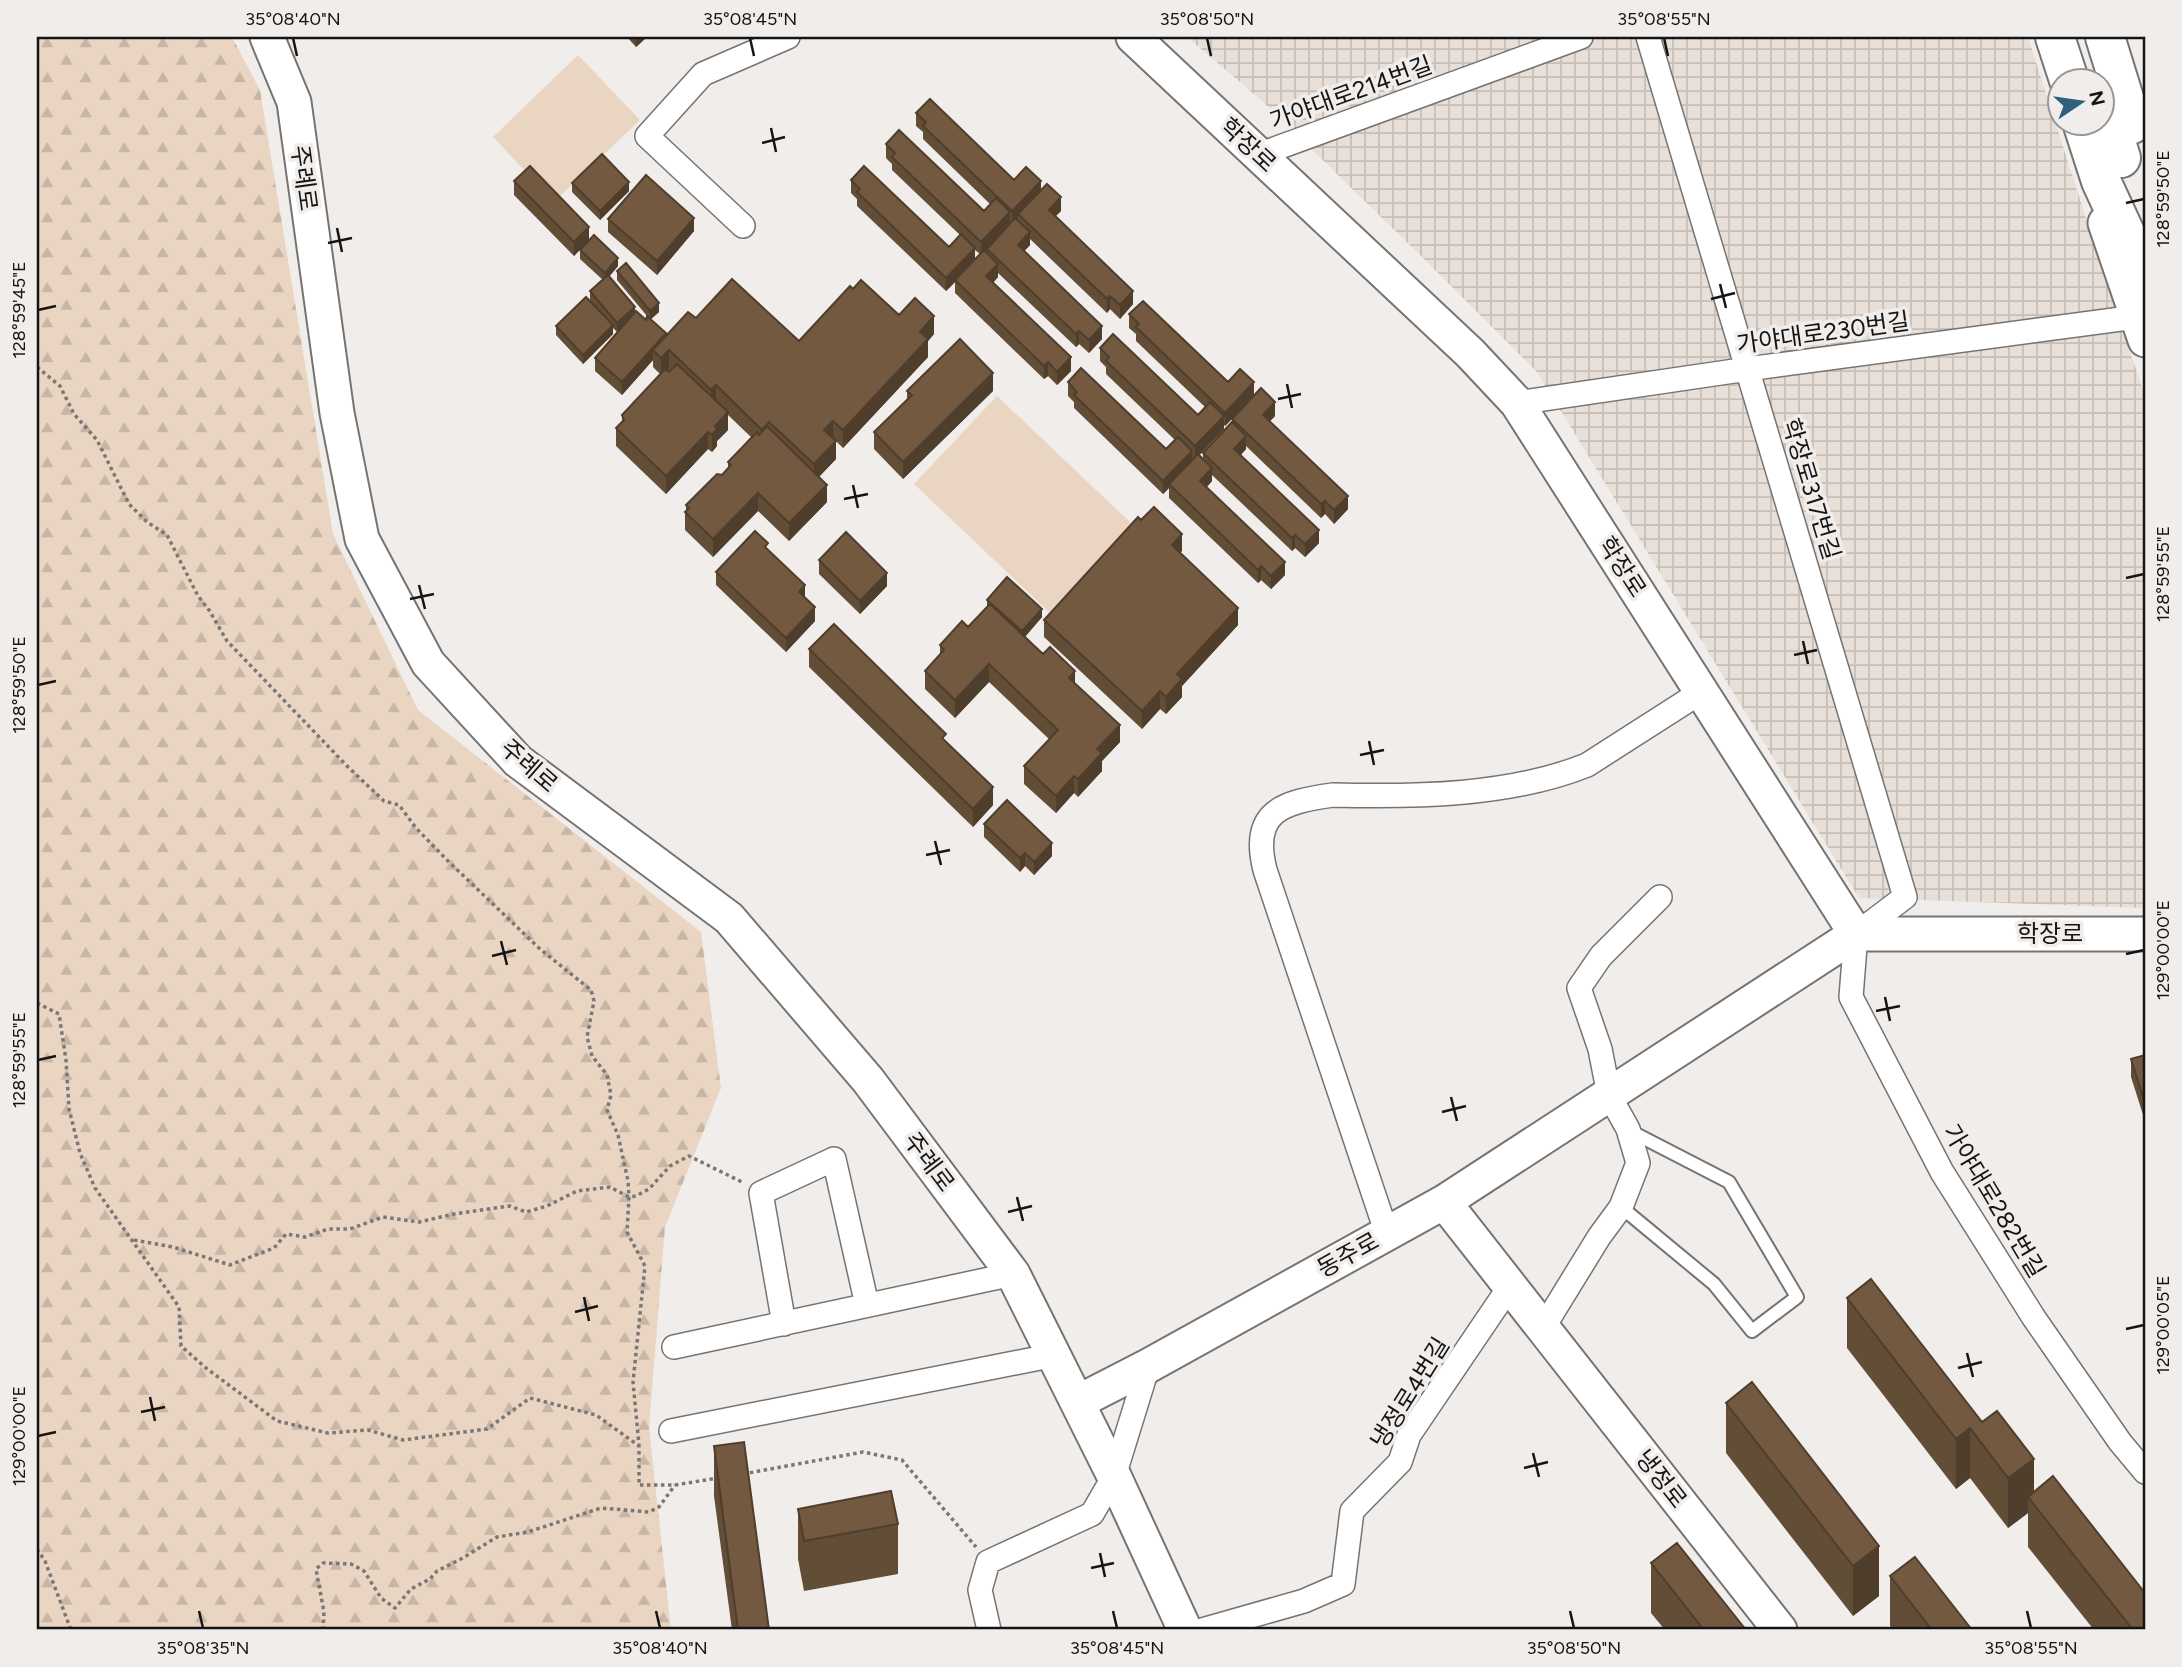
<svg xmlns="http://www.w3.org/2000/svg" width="2182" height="1667" font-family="Figtree,'Noto Sans KR',sans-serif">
	<defs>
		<pattern id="industrial-grid" width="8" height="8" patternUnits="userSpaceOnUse" patternTransform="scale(1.75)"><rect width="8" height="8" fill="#e8e0d8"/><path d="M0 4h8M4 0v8" fill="none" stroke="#c6bfb8"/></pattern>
		<pattern id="forest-firs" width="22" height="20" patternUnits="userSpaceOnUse" patternTransform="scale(1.75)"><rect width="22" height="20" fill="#e9d5c2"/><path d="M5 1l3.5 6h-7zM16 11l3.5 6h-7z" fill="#c7b6a6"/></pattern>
	</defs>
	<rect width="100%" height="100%" fill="#f0edeb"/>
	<path fill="url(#industrial-grid)" d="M1187,37H2028L2109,290L2145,396V908L1859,898L1537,372L1422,257L1261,100Z"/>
	<path fill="#e9d5c2" d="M578,55L640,120L554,202L493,137Z
		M997,396L1132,524L1049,612L914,484Z"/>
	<path fill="url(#forest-firs)" d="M37,37H232L260,90L333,534L418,710L701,932L721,1088L665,1227L649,1427L671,1630H37Z"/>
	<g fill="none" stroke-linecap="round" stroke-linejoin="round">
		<g stroke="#767472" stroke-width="16">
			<path id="lane" d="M1621,1207L1714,1284L1752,1331L1797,1297L1729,1182L1630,1131"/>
		</g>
		<g stroke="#767472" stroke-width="26">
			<path id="street" d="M1648,37L1905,897L1856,934L1851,997L1942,1172L2034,1318L2120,1442L2145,1472
				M1258,155L1581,37
				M743,226L647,136L703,74L788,37
				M1517,403L1748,369L2136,317
				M1387,1234L1265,870C1250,811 1283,802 1333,795C1415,797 1510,796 1587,765L1701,692
				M784,1324L761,1193L834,1159L867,1305
				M1543,1328L1599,1237L1621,1207L1638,1163L1628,1129L1609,1095L1600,1049L1579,988L1601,956L1660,897
				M674,1347L1013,1274
				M671,1431L1055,1355
				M989,1630L980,1590L988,1562L1092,1514L1114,1476L1148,1366
				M1202,1630L1304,1601L1343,1584L1352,1511L1400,1462L1409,1435L1510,1286"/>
		</g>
		<g stroke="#767472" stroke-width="37">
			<path id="secondary" d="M267,37L294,102L337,413L362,539L428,663L518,761L729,918L868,1080L1013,1274L1114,1476L1185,1630
				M1133,37L1470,353L1517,403L1856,934H2145
				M2105,223L2145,340
				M1444,1202L1780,1630
				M1078,1402L1148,1366L1444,1202L1856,934"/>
		</g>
		<g stroke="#767472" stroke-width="42">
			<path id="highway" d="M2055,37L2069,80
				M2105,37L2132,124
				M2102,97L2121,158
				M2082,122L2101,181L2145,276"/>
		</g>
		<path stroke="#7a7877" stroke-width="3.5" stroke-dasharray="3.5 3.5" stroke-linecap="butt" d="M37,367L60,386L74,414L97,440L129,504L147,522L167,535L198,596L209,610L227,641L349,768L384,801L399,805L416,828L448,861L540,949L591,990L594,1001L587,1037L592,1056L607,1075L611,1095L607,1110L618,1135L628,1181L629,1197L627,1232L645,1266L633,1382L639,1445
			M37,1003L59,1014L66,1060L69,1109L80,1153L95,1188L179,1307L181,1346L206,1368L277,1421L328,1433L368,1430L403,1440L487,1429L530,1398L596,1415L639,1446V1485H675L718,1478
			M134,1240L173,1247L230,1265L274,1248L286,1234L305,1237L328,1229H350L383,1217L419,1222L454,1214L510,1206L526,1212L547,1206L577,1191L610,1187L629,1197L636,1196L649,1189L670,1166L689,1156L744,1183
			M743,1474L863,1452L902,1460L976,1547
			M37,1549L45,1561L71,1630
			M323,1630L324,1612L316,1569L323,1563L351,1564L364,1571L381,1598L395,1608L411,1589L430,1579L437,1571L461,1559L497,1537L528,1532L601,1508L649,1512L659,1507L675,1485"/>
		<use href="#lane" stroke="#fff" stroke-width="12"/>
		<use href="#street" stroke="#fff" stroke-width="23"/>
		<use href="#secondary" stroke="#fff" stroke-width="33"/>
		<use href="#highway" stroke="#fff" stroke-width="38"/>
	</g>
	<path fill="#624d37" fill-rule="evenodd" d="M627,37H647L636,47Z
		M916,113L1014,180L1041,190L1061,211L1055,216L1133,304L1120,319L1110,309L1107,313L1030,239V245L1024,251L1102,339L1089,353L1079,344L1076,347L998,273V277L993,283L1071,371L1057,385L1048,376L1044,379L955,293V282L946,291L857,206V199L851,193V180L949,247L960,235L892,170V164L886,158V144L984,211L990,204L923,139V132L916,126ZM975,250L980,254L975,259Z
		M514,181L589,240L618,266L609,277L635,312L646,320L647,316L617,280V271L659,312L651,319L666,336L696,318L799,341L853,289L934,334L928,341V357L843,448L836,441V459L819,477L827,502L789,541L758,511L713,557L685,530V512L686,511V505L728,469V462L751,437L728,415V430L717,441V446L712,452L708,449L666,494L616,446V428L622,421V415L660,374L653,367V360L622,395L595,371V358L621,329L617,332L613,328V334L583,364L556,335V326L597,309L590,300V291L603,280L580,259V250L589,240L574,256L514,195Z
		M572,183L629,191L600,220L572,192Z
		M608,219L694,231L657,275L608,232Z
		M1129,314L1228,382L1254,396L1275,416L1270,421L1348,509L1334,524L1325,514L1321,518L1246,446V449L1241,455L1319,543L1305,557L1295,548L1292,551L1212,475V481L1207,487L1285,575L1271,589L1261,580L1258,583L1169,498V488L1163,494L1074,408V402L1068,396V382L1166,449L1175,440L1106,374V367L1100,361V348L1198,415L1205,407L1136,341V334L1129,328ZM1232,419V422L1203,453V459L1199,455L1224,429V425L1225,426Z
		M907,391H993L903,479L874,449V432L907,399Z
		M768,550L805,598L815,621L786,652L716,585V572Z
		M1182,551L1180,553L1238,625L1182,686V697L1166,714L1160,709L1142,729L1044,637V620Z
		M819,560L887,586L860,614L819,574Z
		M987,600L1042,617L1025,637L1075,683L1120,742L1102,761V771L1078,797L1074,793L1056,813L1024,784V766L1049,739L989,682L955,718L925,689V671L940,655V645L968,627L987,607Z
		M809,649L946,742L993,805L973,827L809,667Z
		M984,824L1052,856L1034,875L1025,866L1020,872L984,837Z
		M2145,1055V1121L2131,1077V1059Z
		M1847,1298L2034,1492L2145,1630H2094L2028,1547V1513L2008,1528L1970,1478L1956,1489L1847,1348Z
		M1726,1403L1879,1596L1853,1616L1726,1453Z
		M714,1446L769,1630H732L714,1496Z
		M798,1509L898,1524V1574L804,1591L798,1559Z
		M1651,1563L1746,1630H1665L1651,1613Z
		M1890,1576L1972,1630H1894L1890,1626Z"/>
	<path fill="#503e2d" d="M636,37H647L636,47Z
		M1041,181V194L1018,214V218L1012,224V211Z
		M629,182V191L600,220V211Z
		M1061,197V211L1049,223V210Z
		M1010,212V226L981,256V242Z
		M694,218V231L657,275V261Z
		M589,227V240L574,256V242Z
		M1030,232V245L1018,258V245Z
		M975,248V261L955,280V282L946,291V278Z
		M618,258V266L605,281V273Z
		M998,264V277L986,290V276Z
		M1133,291V304L1120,319V305Z
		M1110,296V309L1107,313V299Z
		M659,303V312L650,320V311Z
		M635,307V316L617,332V323Z
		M934,316V334L928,341V357L843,448V430L920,332Z
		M613,325V334L583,364V355Z
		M1102,326V339L1089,353V340Z
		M1079,331V344L1076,347V334Z
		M666,333V346L653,350V360L622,395V382Z
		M669,350V368L661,375V358Z
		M1071,357V371L1057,385V372Z
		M1048,362V376L1044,379V366Z
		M993,373V391L903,479V462Z
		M1254,382V396L1225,426V413Z
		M716,385V402L711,408V390Z
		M1275,402V416L1263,428V415Z
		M728,412V430L717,441V446L712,452V435L715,426Z
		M1224,416V429L1195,460V446Z
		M833,421V438L824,430Z
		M708,432V449L666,494V476Z
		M1246,436V449L1234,462V449Z
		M836,441V459L814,482V464Z
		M1192,451V464L1169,484V488L1163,494V481Z
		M1212,468V481L1200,494V481Z
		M827,485V502L789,541V523Z
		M758,493V511L713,557V539Z
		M1348,496V509L1334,524V510Z
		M1325,501V514L1321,518V504Z
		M1319,530V543L1305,557V544Z
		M1182,534V551L1172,563V545Z
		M1295,535V548L1292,551V538Z
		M1285,562V575L1271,589V576Z
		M1261,566V580L1258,583V570Z
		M887,573V586L860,614V601Z
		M805,585V598L799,592Z
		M815,607V621L786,652V638Z
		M1238,608V625L1182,686V697L1166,714V697L1177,674Z
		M1042,609V617L1022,640V631Z
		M989,664V682L955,718V700Z
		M1075,671V689L1069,678Z
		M1160,691V709L1142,729V711Z
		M1120,725V742L1102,761V771L1078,797V779L1097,749Z
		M1074,776V793L1056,813V796Z
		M993,787V805L973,827V809Z
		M1052,843V856L1034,875V862Z
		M1025,853V866L1020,872V858Z
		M1970,1428V1478L1956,1489V1439Z
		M2034,1459V1504L2028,1497V1513L2008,1528V1478Z
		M1879,1546V1596L1853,1616V1566Z"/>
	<path fill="#725940" stroke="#503e2d" stroke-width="2" d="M930,99L1014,180L1026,167L1041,181L1012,211L923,126L926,122L916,113Z
		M899,130L984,211L996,198L1010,212L981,242L892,157L895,153L886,144Z
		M602,154L629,182L600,211L572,183Z
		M530,166L589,227L574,242L514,181Z
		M864,166L949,247L961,234L975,248L946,278L857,192L860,189L851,180Z
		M646,175L694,218L657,261L608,219Z
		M1047,184L1061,197L1049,210L1133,291L1120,305L1110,296L1107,299L1018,214Z
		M1015,218L1030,232L1018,245L1102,326L1089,340L1079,331L1076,334L987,249Z
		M594,235L618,258L605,273L580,250Z
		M984,250L998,264L986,276L1071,357L1057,372L1048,362L1044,366L955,280Z
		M626,263L659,303L650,311L617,271Z
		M608,275L635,307L617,323L590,291Z
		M732,279L799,341L850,286L853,289L861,280L899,315L915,298L934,316L920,332L928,339L843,430L833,421L824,430L836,441L814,464L769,422L762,430L716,385L711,390L669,350L661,358L653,350L688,312L696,318Z
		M586,297L613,325L583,355L556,326Z
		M1143,301L1228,382L1240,369L1254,382L1225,413L1136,327L1139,324L1129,314Z
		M636,311L646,320L647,316L666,333L622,382L595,358Z
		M1113,334L1198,415L1210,402L1224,416L1195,446L1106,361L1109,357L1100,348Z
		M960,339L993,373L903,462L874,432L912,395L907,391Z
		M677,364L728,412L715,426L717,429L712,435L708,432L666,476L616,428L624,420L622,415L665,369L669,372Z
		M1081,368L1166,449L1178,437L1192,451L1163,481L1074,395L1077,392L1068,382Z
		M1261,388L1275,402L1263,415L1348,496L1334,510L1325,501L1321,504L1232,419Z
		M1232,422L1246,436L1234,449L1319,530L1305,544L1295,535L1292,538L1203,453Z
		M767,426L827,485L789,523L758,493L713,539L685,512L689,508L686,505L717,474L722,475L731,465L728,462L757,432L759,435Z
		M1198,454L1212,468L1200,481L1285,562L1271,576L1261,566L1258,570L1169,484Z
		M1154,507L1182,534L1172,545L1238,608L1177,674L1182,679L1166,697L1160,691L1142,711L1044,620L1138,517L1141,520Z
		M755,531L768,543L765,547L805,585L799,592L815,607L786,638L716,572Z
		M846,532L887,573L860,601L819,560Z
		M1007,577L1042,609L1022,631L987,600Z
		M990,604L1043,654L1050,647L1075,671L1069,678L1120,725L1097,749L1102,753L1078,779L1074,776L1056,796L1024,766L1058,730L989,664L955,700L925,671L944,650L940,645L962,621L968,627Z
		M834,624L946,734L942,738L993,787L973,809L809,649Z
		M1007,800L1052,843L1034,862L1025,853L1020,858L984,824Z
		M2145,1055V1103L2131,1059Z
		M1871,1279L1982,1422L1997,1411L2034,1459L2008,1478L1970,1428L1956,1439L1847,1298Z
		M1752,1382L1879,1546L1853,1566L1726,1403Z
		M744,1442L769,1630H738L714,1446Z
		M2053,1476L2145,1593V1630H2133L2028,1497Z
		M891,1491L898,1524L804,1541L798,1509Z
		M1677,1543L1746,1630H1704L1651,1563Z
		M1915,1557L1972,1630H1932L1890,1576Z"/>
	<path fill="none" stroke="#161515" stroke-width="2.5" d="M293,38L297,56M750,38L754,56M1207,38L1211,56M1664,38L1668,56M771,128L776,152M762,143L785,137M2126,203L2144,199M337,228L342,252M328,243L352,238M1720,284L1726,308M1711,299L1735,293M38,310L56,306M1287,384L1292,408M1278,399L1301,394M853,485L858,508M844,499L868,494M2126,578L2144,574M419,585L425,609M410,599L434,594M1803,641L1808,664M1794,655L1817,650M38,685L56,681M1369,741L1374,765M1360,755L1384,750M935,841L941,865M926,855L950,850M501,941L507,965M2126,954L2144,950M492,956L516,950M1885,997L1890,1021M1876,1011L1900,1006M38,1060L56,1056M1451,1097L1457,1121M1442,1112L1466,1106M1017,1197L1023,1221M1008,1212L1032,1206M584,1297L589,1321M575,1312L598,1306M2126,1329L2144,1325M1967,1353L1973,1377M1958,1368L1982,1362M150,1397L155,1421M141,1412L165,1407M38,1436L56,1432M1533,1453L1539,1477M1524,1468L1548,1462M1100,1553L1105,1577M1091,1568L1114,1563M199,1611L203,1628M656,1611L660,1628M1113,1611L1117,1628M1570,1611L1574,1628M2027,1611L2031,1628"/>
	<g text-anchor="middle" stroke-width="7" stroke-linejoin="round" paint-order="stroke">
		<g font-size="24" fill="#161515" stroke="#f0edeb">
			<text transform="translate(1351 93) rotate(-20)" y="8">가야대로214번길</text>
			<text transform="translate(1248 145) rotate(43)" y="8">학장로</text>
			<text transform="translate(304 178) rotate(82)" y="8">주례로</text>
			<text transform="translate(1823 333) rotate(-8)" y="8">가야대로230번길</text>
			<text transform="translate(1811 489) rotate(73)" y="8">학장로317번길</text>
			<text transform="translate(1622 567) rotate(57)" y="8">학장로</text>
			<text transform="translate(529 766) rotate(41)" y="8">주례로</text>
			<text x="2050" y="942">학장로</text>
			<text transform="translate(929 1162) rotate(53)" y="8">주례로</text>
			<text transform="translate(1994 1201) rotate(59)" y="8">가야대로282번길</text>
			<text transform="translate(1348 1255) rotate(-29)" y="8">동주로</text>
			<text transform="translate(1410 1393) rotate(-58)" y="8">냉정로4번길</text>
			<text transform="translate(1661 1479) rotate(52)" y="8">냉정로</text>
		</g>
	</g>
	<rect width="2182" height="1667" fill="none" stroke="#f0edeb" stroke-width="77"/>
	<g transform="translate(2081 102) rotate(77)"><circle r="33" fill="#f0edeb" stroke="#999795" stroke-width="2"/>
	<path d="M0-5L12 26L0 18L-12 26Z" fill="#2f617f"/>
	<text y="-10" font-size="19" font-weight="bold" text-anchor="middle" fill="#161515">N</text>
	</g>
	<rect x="38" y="38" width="2106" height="1590" fill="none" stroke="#161515" stroke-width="2.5"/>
	<g font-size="18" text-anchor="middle" fill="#161515">
		<text x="293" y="25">35°08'40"N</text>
		<text x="750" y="25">35°08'45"N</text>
		<text x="1207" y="25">35°08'50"N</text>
		<text x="1664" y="25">35°08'55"N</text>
		<text transform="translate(2163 199) rotate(-90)" y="6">128°59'50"E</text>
		<text transform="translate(19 310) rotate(-90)" y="6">128°59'45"E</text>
		<text transform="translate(2163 574) rotate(-90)" y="6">128°59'55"E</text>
		<text transform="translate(19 685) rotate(-90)" y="6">128°59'50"E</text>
		<text transform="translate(2163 950) rotate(-90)" y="6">129°00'00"E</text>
		<text transform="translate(19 1060) rotate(-90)" y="6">128°59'55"E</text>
		<text transform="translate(2163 1325) rotate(-90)" y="6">129°00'05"E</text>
		<text transform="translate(19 1436) rotate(-90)" y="6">129°00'00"E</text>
		<text x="203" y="1654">35°08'35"N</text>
		<text x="660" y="1654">35°08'40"N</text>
		<text x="1117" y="1654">35°08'45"N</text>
		<text x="1574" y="1654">35°08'50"N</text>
		<text x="2031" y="1654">35°08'55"N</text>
	</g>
</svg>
